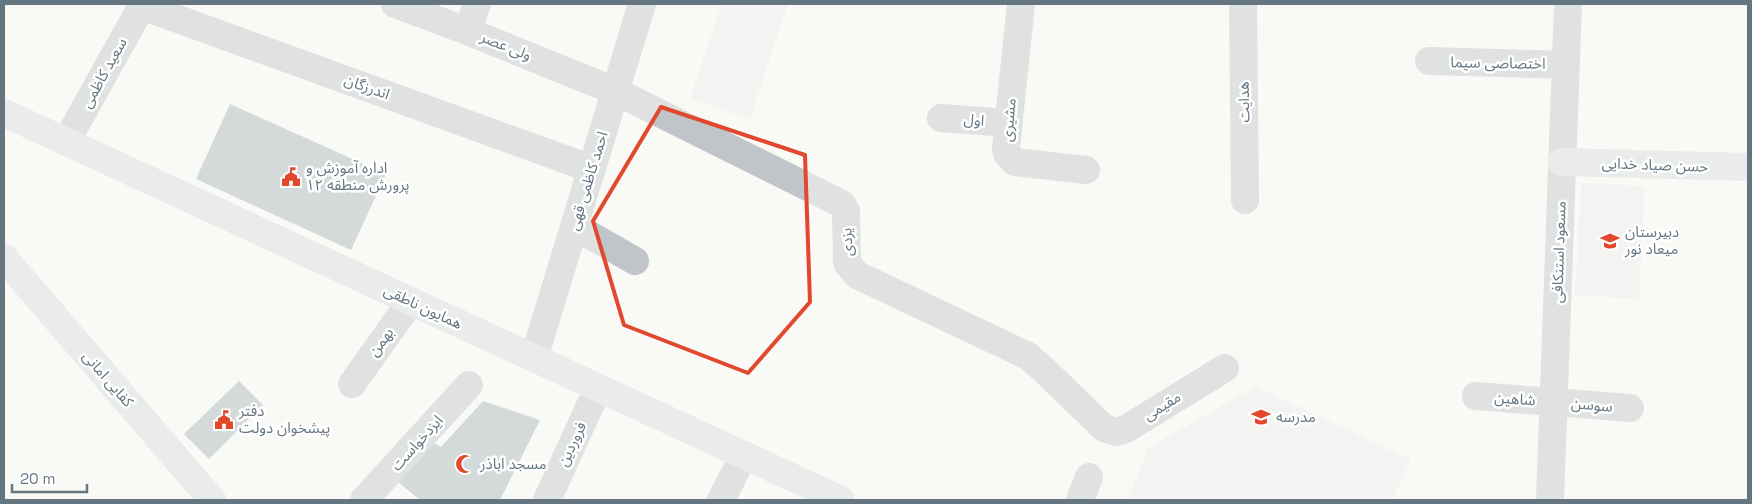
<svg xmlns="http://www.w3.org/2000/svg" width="1752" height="504" font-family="'Space Grotesk','Noto Sans Arabic',sans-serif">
	<rect width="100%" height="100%" fill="#f9f9f6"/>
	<path fill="#eaebea" d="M722,4H788L750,120L690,98Z
		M1581,183L1645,186L1639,299L1575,295Z
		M1256,386L1411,460L1392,500H1128L1148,448Z"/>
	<path fill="#a7b1b6" d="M230,104L386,174L351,250L196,179Z
		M239,381L263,405L209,459L184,434Z
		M483,401L540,420L500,500H420L398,482L431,442L441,447Z"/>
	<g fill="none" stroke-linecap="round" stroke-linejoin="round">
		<path stroke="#c0c5c9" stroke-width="28" d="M395,4L467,31L615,91L842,204L846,211L847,263L857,275L1028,356L1043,369L1104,428L1116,432L1126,429L1225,368
			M1021,4L1006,148L1007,154L1015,162L1086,170
			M1243,4L1245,200
			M142,6L592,169
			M467,31L477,4
			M1429,61L1566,65
			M941,118L1008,123
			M66,142L143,4
			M574,226L635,261
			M534,358L642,4
			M352,384L411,301
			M1476,396L1630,408
			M364,500L469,385
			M547,500L598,388
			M721,500L744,455
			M1080,500L1089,477
			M1550,500L1568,4"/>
		<path stroke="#d6dbde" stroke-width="28" d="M4,113L841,500
			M1562,162L1748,167
			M4,258L212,500"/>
	</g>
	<path d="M0 0H1752V504H0ZM661,107L805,155L810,302L748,373L624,325L593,221Z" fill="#f9f9f6" fill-opacity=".55" fill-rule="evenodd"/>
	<path fill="none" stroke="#e2482e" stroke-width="4" stroke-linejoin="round" d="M661,107L805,155L810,302L748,373L624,325L593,221Z"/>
	<defs>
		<g id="civic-bare" transform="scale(1.5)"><path d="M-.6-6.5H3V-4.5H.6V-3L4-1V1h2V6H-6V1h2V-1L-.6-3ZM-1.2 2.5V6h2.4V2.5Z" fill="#e2482e" stroke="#fff" stroke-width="2.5" paint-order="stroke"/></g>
		<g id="school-bare" transform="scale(1.5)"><path d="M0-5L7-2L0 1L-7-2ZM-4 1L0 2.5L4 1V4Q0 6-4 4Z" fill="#e2482e" stroke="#fff" stroke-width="2.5" paint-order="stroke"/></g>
		<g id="mosque-bare" transform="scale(1.5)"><path d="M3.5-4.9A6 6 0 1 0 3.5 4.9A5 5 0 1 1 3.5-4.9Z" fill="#e2482e" stroke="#fff" stroke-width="2.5" paint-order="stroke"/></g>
	</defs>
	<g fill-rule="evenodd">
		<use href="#civic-bare" x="291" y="177"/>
		<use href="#school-bare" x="1610" y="241"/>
		<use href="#school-bare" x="1261" y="417"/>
		<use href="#civic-bare" x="224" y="420"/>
		<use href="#mosque-bare" x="465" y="464"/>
	</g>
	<g text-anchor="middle" stroke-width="5" stroke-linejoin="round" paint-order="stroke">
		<g font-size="15" fill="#647781" stroke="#fff">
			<text transform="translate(506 46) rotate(22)" y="5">ولی عصر</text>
			<text transform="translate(1498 63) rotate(1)" y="5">اختصاصی سیما</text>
			<text transform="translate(104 73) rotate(-61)" y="5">سعید کاظمی</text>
			<text transform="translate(367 87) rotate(20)" y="5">اندرزگان</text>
			<text transform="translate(1244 102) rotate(-91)" y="5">هدایت</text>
			<text transform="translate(974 120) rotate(5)" y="5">اول</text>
			<text transform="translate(1009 120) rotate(-85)" y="5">مشیری</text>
			<text transform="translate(1655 165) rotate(2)" y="5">حسن صیاد خدایی</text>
			<text transform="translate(588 181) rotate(-73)" y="5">احمد کاظمی قهی</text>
			<text transform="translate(847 242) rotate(-93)" y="5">یزدی</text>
			<text transform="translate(1559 252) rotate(-88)" y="5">مسعود استنکافی</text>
			<text transform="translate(423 307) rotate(25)" y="5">همایون ناطقی</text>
			<text transform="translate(381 342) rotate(-54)" y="5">بهمن</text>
			<text transform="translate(108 379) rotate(49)" y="5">کفایی امانی</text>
			<text transform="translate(1515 399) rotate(4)" y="5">شاهین</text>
			<text transform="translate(1592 405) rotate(5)" y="5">سوسن</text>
			<text transform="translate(1162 406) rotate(-32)" y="5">مقیمی</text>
			<text transform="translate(417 443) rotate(-48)" y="5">ایزدخواست</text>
			<text transform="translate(572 444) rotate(-65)" y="5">فروردین</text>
		</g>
		<g font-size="15" fill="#647781" stroke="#fff" text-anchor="start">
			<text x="306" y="173">اداره آموزش و<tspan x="306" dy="17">پرورش منطقه ۱۲</tspan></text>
			<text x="1625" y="237">دبیرستان<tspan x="1625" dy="17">میعاد نور</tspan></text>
			<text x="239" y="416">دفتر<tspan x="239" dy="17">پیشخوان دولت</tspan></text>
			<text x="1276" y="422">مدرسه</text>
			<text x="480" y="469">مسجد اباذر</text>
		</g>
	</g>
	<rect width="1752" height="504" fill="none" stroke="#647781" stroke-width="10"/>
	<path d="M12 484v8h75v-8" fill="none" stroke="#647781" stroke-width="2.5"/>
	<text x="20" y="484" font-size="15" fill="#647781" stroke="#ffffff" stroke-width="4" paint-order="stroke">20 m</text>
</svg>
